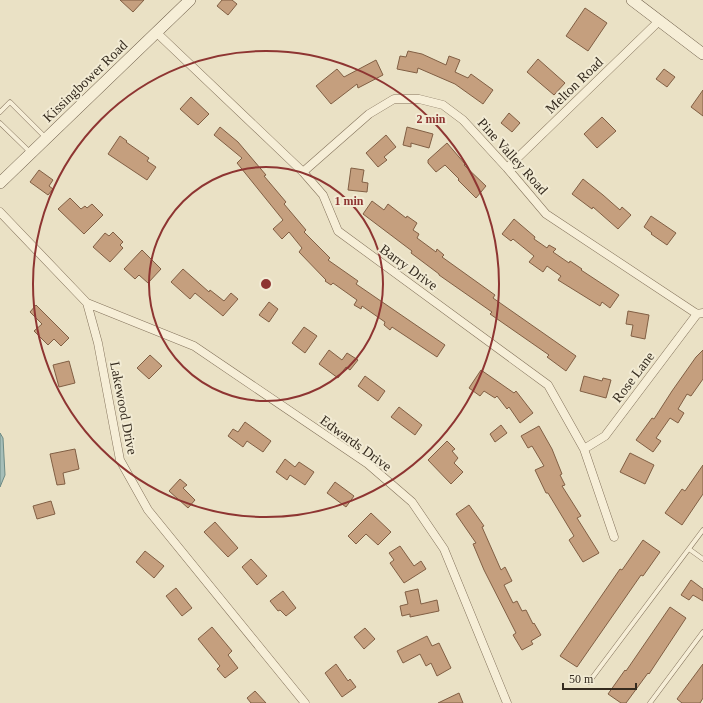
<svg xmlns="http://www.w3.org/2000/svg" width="703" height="703" font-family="'Times New Roman',serif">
	<rect width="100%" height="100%" fill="#eae1c5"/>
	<path fill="#a6beb8" stroke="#6e8b85" d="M0,433L3,438L5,475L0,487Z"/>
	<path fill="#c59f7e" stroke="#815f44" d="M120,0H144L133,12Z
		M222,0H232L237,4L228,15L217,6Z
		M585,8L607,23L588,51L566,36Z
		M408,51L422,54L446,65L449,56L460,60L455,72L468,78L471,74L493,90L483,104L455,84L418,68L417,73L397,69L400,56L406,57Z
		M538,59L565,83L554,95L527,72Z
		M376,60L383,75L358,88L357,84L331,104L316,86L337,69L344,77Z
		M664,69L675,77L667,87L656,79Z
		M703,90V116L691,107Z
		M191,97L209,114L198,125L180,109Z
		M509,113L520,123L512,132L501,123Z
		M602,117L616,131L597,148L584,134Z
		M220,127L238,142L266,175L264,176L286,202L284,204L306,230L304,232L330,258L328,260L358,281L356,284L445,345L437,357L392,327L390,330L384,325L385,322L362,306L361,309L354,305L357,300L333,283L331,285L325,281L326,280L299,252L302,248L289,232L282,239L273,229L283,220L237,163L242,158L214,135Z
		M407,127L433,134L429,148L411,143V147L403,145Z
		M386,135L396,147L384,157L387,160L378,167L366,153Z
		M120,136L127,141L126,142L149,158L147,161L156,167L147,180L108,154Z
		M447,143L465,164L464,165L486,186L476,198L458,180L459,179L445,165L436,172L428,163V160Z
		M351,168L364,170L362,182L368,183L367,192L348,190Z
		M39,170L53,180L49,186L53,189L48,195L30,182Z
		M583,179L603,195L620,210L622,207L631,215L618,229L593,207L592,209L572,194Z
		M70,198L81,209L85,206L87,208L92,204L103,215L84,234L58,209Z
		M372,201L384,210L388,204L406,218L407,216L417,223L413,230L419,234L417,238L436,252L437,249L444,255L442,257L495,295L493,298L576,356L566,371L547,357L549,355L490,314L492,312L439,275V274L411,253L412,251L363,214Z
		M651,216L676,233L667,245L651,234L652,233L644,227Z
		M514,219L535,237L534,239L547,248L549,245L556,249L553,252L569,263L570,261L582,269L581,270L619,295L610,308L602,302L600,306L558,280L561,276L547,266L543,272L529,262L534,256L513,239L511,241L502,234Z
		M113,232L123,242L120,245L123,248L110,262L93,247L105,233L109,236Z
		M142,250L161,269L148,283L139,275L135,279L124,269Z
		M183,269L209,292L210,290L224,301L231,293L238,299L223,316L195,293L190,299L171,282Z
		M269,302L278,309L269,322L259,315Z
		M36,305L69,338L61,346L54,339L48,345L34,331L42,324L30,312Z
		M628,311L649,315L645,339L631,336L633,325L626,324Z
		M304,327L317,336L305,353L292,343Z
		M329,350L342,360L347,353L358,360L350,370L346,367L338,378L319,364Z
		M703,350V379L691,396L687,394L678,409L684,413L678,423L670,418L656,438L661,441L653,452L636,440L652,418L654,419L672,391L696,357Z
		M150,355L162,366L149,379L137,368Z
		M69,361L75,383L59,387L53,365Z
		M481,370L514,393L516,391L533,413L520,423L509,407L507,409L497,396L495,398L484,391L480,396L469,388Z
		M365,376L385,391L378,401L358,386Z
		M584,376L602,381L603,378L611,380L606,398L580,391Z
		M399,407L422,425L415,435L391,417Z
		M245,422L271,441L263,452L247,441L243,447L228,436L233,429L238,432Z
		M501,425L507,433L495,442L490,434Z
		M539,426L552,449L562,474L560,475L565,485L562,486L581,516L577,518L599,553L583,562L569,540L574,536L548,493H546L535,470L544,466L532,446L528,448L521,436Z
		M447,441L455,449L452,451L458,458L454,463L463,472L451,484L428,460Z
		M75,449L79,469L63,473L65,484L57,485L50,454Z
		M630,453L654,465L645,484L620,472Z
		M285,459L295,467L299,462L314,472L305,485L290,475L287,480L276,472Z
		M703,465V494L682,525L665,513L682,489L685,491Z
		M180,479L187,485L183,488L195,500L188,508L169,491Z
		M335,482L354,496L346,507L327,493Z
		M51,501L55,514L37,519L33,506Z
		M469,505L484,526L482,527L501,570L505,567L512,581L504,585L513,603L517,601L522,611L526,610L533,624L534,623L541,635L531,641L533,644L522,650L513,635L516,633L484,570L473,544L476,543L456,514Z
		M371,513L391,532L378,545L366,534L356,544L348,536Z
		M215,522L238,548L228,557L204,532Z
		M643,540L660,552L643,576L641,575L577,667L560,656L620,569L622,570Z
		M400,546L414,566L421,561L426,569L404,583L390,563L394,560L389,553Z
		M145,551L164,566L154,578L136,562Z
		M251,559L267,576L257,585L242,567Z
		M691,580L703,589V601L693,595L689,600L681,595Z
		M176,588L192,608L182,616L166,596Z
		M418,589L421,604L437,600L439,611L410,617V614L402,616L400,606L408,604L405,592Z
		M283,591L296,608L286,616L280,610L278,611L270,601Z
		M670,607L686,618L649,674L648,673L626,703H621L608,694L625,670L626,671Z
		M212,627L232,651L228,655L238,668L225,678L217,669L220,666L198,639Z
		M365,628L375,639L364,649L354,637Z
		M427,636L432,646L439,643L451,668L437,676L431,663L426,666L420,654L403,663L397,651Z
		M336,664L348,681L350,679L356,687L342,697L325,673Z
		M703,664V698L700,703H682L677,699Z
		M255,691L266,703H251L247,698Z
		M459,693L463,703H438Z"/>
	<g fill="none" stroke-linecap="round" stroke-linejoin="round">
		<g stroke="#84735c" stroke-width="5">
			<path id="lane" d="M0,112L10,102L46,138
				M0,123L31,153
				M689,549L703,559
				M589,682L703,530
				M650,703L703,632"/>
		</g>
		<g stroke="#84735c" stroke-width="9">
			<path id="street" d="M157,33L303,172L323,195L338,231L548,385L584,449L614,537
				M507,168L659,21
				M303,172L369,114L394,99H419L443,105L463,120L507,168L546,214L697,314L703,313
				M0,212L87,303L98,343L120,460L148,510L305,703
				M87,303L194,346L368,464L412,502L444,549L507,703
				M584,449L605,436L697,314"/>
		</g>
		<g stroke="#655440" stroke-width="12">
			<path id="secondary" d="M632,0L703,54
				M0,183L190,0"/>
		</g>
		<use href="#lane" stroke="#f6eed7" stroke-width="4"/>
		<use href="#street" stroke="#f6eed7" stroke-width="8"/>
		<use href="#secondary" stroke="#f6eed7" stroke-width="11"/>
	</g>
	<g fill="none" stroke="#8e3532" stroke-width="2">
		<circle cx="266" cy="284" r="117"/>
		<circle cx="266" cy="284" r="233"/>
	</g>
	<g text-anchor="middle" stroke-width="4" stroke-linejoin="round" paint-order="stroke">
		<g font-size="14" fill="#352b1f" stroke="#f2ebd4">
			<text transform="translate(85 81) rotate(-44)" y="5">Kissingbower Road</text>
			<text transform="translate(574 85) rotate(-44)" y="5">Melton Road</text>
			<text transform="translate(513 156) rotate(48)" y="5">Pine Valley Road</text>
			<text transform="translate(409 267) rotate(36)" y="5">Barry Drive</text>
			<text transform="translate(633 377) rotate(-53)" y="5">Rose Lane</text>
			<text transform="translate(124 408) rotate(79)" y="5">Lakewood Drive</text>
			<text transform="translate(356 443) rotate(36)" y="5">Edwards Drive</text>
		</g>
	</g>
	<circle cx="266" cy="284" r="6" fill="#8e3532" stroke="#f2ebd4" stroke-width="2"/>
	<g font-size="12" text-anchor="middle" font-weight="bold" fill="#8e3532" stroke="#f2ebd4" stroke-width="4" stroke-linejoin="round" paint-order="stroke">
		<text x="431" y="123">2 min</text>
		<text x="349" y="205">1 min</text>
	</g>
	<path d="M563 683v6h73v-6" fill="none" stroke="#352b1f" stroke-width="2"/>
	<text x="569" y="683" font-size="12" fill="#352b1f" stroke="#f2ebd4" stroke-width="3" paint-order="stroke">50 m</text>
</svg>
